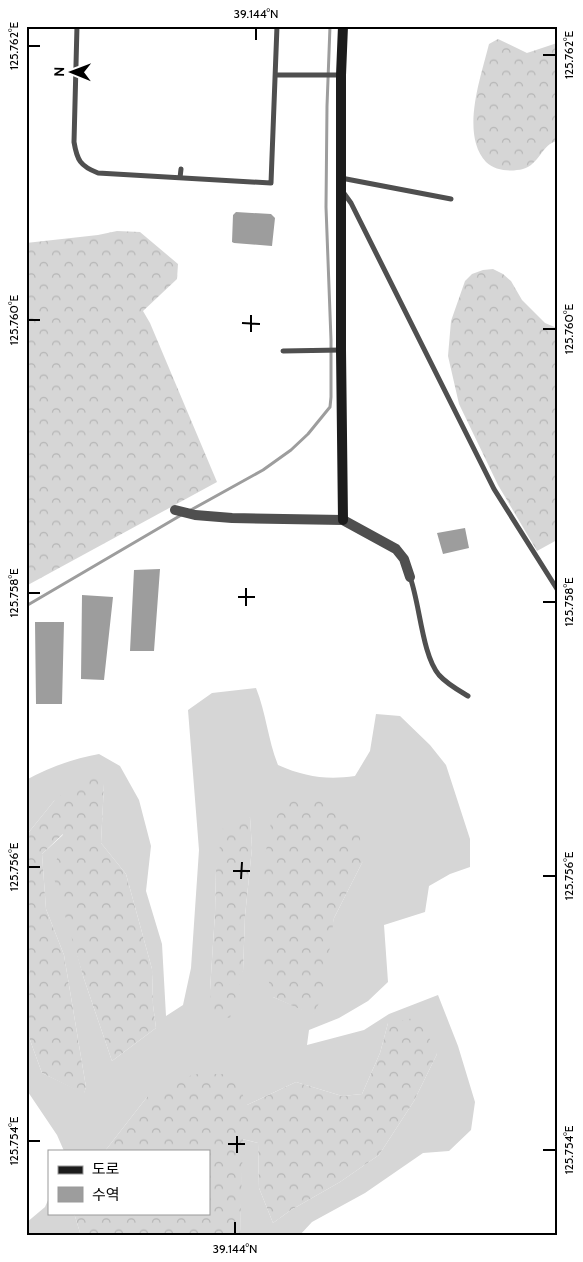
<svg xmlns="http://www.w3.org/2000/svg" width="583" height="1262" font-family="Cabin,'Noto Sans KR',sans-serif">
	<defs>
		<pattern id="forest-crowns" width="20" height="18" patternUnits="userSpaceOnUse" patternTransform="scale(1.25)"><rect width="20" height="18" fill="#d6d6d6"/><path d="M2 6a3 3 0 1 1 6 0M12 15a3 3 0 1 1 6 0" fill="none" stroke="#b6b6b6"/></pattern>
	</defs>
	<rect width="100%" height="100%" fill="#fff"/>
	<path fill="#d6d6d6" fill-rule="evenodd" d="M256,688C266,713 268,740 278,765C305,777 327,780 355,776L370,751L376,714L400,716L430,745L446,765L470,839V867L450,874L429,886L425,912L384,925L388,982L368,1001L339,1018L309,1030L307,1045L364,1030L389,1014L438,995L458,1046L475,1102L471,1130L449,1151L423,1153L365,1193L312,1222L299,1236H240L242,1139L258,1143L259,1188L273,1223L291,1210L340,1182L379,1155L414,1101L437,1054L388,1023L380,1053L362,1094L342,1096L296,1082L247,1105L147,1097L105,1151H64L57,1135L26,1089V1029L42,1073L84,1093L86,1087L64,955L46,909L42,854L64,834L71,932L84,979L112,1061L156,1028L153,1005L152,969L126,874L101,843L104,784L54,801L29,832L26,838V780C49,767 73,759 99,754L120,766L139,800L151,846L146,891L162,944L166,1016L183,1005L191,968L199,850L188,710L212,693ZM250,817L252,848L245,916L243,971L210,990L215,913L216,869ZM363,861L334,918L313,1014L273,997Z
		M26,962L30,972L26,1029Z
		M49,1198V1213H74L81,1236H26V1223L45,1207Z"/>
	<path fill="url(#forest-crowns)" d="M498,39L527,53L557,43V141C542,144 539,165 523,169C511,172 495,171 486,162C460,134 481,77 489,44Z
		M117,231L140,232L178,264L177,279L143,311L150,323L217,482L26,586V243L98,235Z
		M493,269L503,274L511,281L522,300L545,323L557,328V540L537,551L498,485L459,404L448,356L451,321L465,281L472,274L483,270Z
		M97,764L104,784L101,843L126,874L152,969L153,1005L156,1028L112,1061L84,979L53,875L63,834L42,854L46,909L64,955L86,1087L84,1094L42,1073L26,1029L30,972L26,962V838L29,832L54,801Z
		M296,796L329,801L359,831L363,861L334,918L323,995L313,1015L273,997L261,953L262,874L271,822Z
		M250,817L252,848L245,916L243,971L230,1018L212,1015L210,990L215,913L216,869L223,828Z
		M419,1017L437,1054L414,1101L379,1155L340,1182L291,1210L273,1223L259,1188L258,1143L243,1139L240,1236H81L74,1213H209V1151H105L147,1097L194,1074H234L247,1105L296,1082L342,1096L362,1094L380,1053L388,1023Z"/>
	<path fill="#9d9d9d" d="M236,212L271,214L275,218L272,246L234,243L232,242L233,215Z
		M465,528L469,548L443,554L437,533Z
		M160,569L154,651H130L134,570Z
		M82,595L113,597L104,680L81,679Z
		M35,622H64L62,704H36Z"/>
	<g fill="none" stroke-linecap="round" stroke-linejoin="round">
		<path stroke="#9d9d9d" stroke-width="3" d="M189,511L263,470L291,450L308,434L330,407L331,397V340L326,207L327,106L330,26
			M26,606L183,514"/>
		<path stroke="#4f4f4f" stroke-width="5" d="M77,26L74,142C77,160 80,166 98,173L271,183L277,26
			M276,75H341
			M180,178L181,169
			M341,178L451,199
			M343,192L351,203L494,489L557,589
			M283,351L341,350
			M410,577C420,604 422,655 439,675C447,684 458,690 468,696"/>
		<path stroke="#4f4f4f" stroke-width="10" d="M175,510L195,515L232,518L343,520L396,549L404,559L410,577"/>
		<path stroke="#1c1c1c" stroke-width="10" d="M343,26L341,75V350L343,520"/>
	</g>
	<path fill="none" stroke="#000" stroke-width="2" d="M256,40V28M28,46H40M543,55H556M28,320H40M242,323L260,324M543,329H556M251,332V315M28,593H40M238,597H255M543,602H556M246,606V588M28,867H40M233,871H250M543,876H556M241,879L242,862M28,1141H40M228,1144H245M543,1150H556M237,1153V1136M235,1234V1222"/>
	<rect width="583" height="1262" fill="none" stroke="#ffffff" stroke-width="55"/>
	<rect x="48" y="1150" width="162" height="65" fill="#ffffff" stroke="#999999"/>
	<rect x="58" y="1166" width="25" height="8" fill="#1c1c1c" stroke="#999999"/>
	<text x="92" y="1174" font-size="15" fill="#000000">도로</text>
	<rect x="58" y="1187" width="25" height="15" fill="#9d9d9d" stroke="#999999"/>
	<text x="92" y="1200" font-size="15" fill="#000000">수역</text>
	<g transform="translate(72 72) rotate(271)" stroke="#ffffff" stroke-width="4" paint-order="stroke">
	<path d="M0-4L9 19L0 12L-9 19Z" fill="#000000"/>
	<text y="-8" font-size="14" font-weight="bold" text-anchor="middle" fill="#000000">N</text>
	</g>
	<rect x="28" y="28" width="528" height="1206" fill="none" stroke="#000" stroke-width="2"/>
	<g font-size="12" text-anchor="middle" fill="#000">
		<text x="256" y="18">39.144°N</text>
		<text transform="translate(14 46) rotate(-90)" y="4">125.762°E</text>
		<text transform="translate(569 55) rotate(-90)" y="4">125.762°E</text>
		<text transform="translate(14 320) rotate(-90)" y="4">125.760°E</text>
		<text transform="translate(569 329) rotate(-90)" y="4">125.760°E</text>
		<text transform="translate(14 593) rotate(-90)" y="4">125.758°E</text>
		<text transform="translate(569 602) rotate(-90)" y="4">125.758°E</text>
		<text transform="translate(14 867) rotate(-90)" y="4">125.756°E</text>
		<text transform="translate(569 876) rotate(-90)" y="4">125.756°E</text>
		<text transform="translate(14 1141) rotate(-90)" y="4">125.754°E</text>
		<text transform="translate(569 1150) rotate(-90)" y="4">125.754°E</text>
		<text x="235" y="1253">39.144°N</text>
	</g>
</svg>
